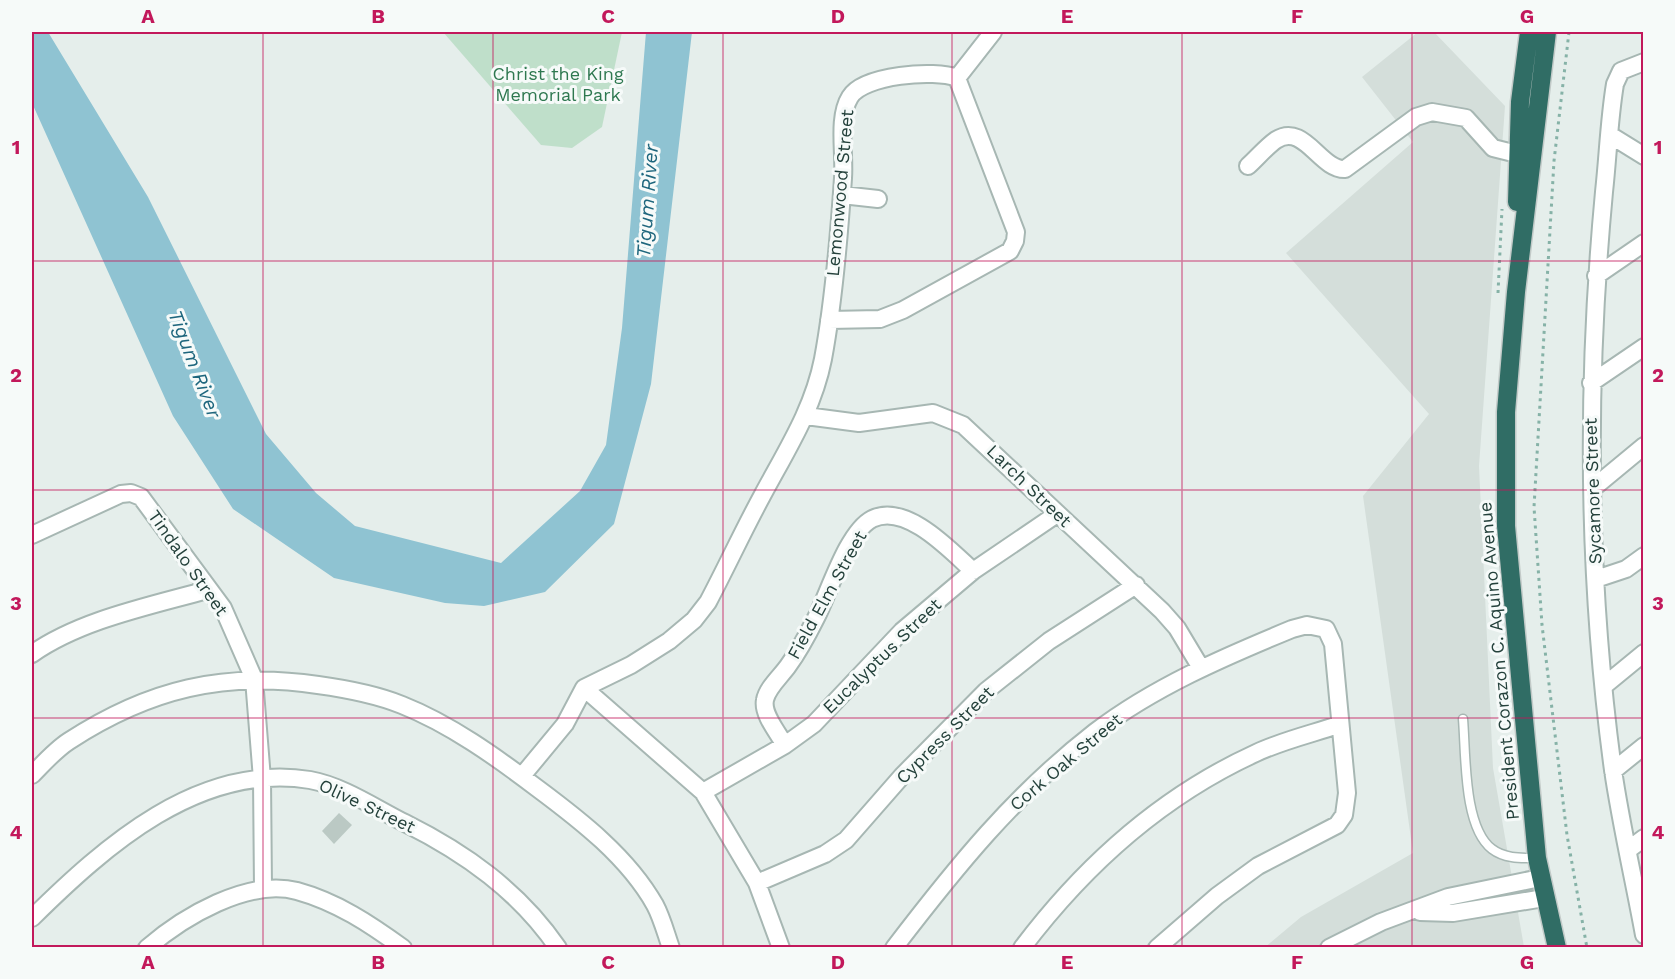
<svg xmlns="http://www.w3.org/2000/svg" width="1675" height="979" font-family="'Work Sans',sans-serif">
	<rect width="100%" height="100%" fill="#e5eeeb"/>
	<path fill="#d4deda" d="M1418,32H1434L1505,106L1479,466L1493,768L1524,947L1264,948L1301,917L1413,853L1363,496L1429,414L1286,253L1413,142L1362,77Z"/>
	<path fill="#bfdfca" d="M443,32H622L602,127L572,148L541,145Z"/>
	<path fill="#8fc3d2" d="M32,32H48L148,197L266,434L316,493L355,526L501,563L580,491L606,445L622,328L646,32H692L651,384L614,524L545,592L484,606L445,603L334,578L233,509L173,416L32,103Z"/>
	<path fill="#bbc9c4" d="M339,813L352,825L334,844L322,831Z"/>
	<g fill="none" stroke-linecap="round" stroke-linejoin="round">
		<g stroke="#a7b7b3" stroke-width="11">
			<path id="lane" d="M1463,719C1466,753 1463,827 1492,849C1505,859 1522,858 1537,858"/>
		</g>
		<g stroke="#a7b7b3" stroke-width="20">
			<path id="street" d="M1644,62L1621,71L1615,84C1609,120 1608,156 1604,192C1586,384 1587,578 1613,770C1621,825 1634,880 1644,935
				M957,78L993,32
				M1610,135L1644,156
				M1248,166C1257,158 1266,147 1276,140C1304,122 1320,170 1345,169L1416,117L1432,112L1466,118L1493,148L1517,154
				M842,195L878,199
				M1596,276L1644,243
				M1591,383L1644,347
				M806,416L859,423L933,413L963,425L1162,611L1177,628L1201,668
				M1592,489L1644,446
				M32,535L121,494L131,493L141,497L223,608L254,679L262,779L263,889
				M1596,579L1626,569L1644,556
				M32,654C80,620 150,606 207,590
				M1605,685L1644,653
				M584,688L703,792L757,883L781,948
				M785,745C778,733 762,714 765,700C767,688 781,676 788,666C799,651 808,634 816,618C829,593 847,532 872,519C906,502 951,551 973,571
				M1613,771L1644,746
				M32,775C43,764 55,750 69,741C149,689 224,671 318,685C347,689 375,694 402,705C450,724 496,757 537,788C580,820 628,857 655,905C662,918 666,934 671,948
				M522,776L565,724L584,688L631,665L669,641L694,620L708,602C727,566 743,531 762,496C786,451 813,410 823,359C834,300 839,238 843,178C845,153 837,118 850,97C863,75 935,69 957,78L1016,232L1015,241L1010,251L903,310L880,319L829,320
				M703,792L785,745L814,724L902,631L973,571L1057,514
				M1628,850L1644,838
				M757,883L825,854L846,840L902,776L986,691L1049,641L1136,585
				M1420,912L1453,913L1544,898
				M32,918C105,846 199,762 310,780C343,786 375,808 405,823C465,853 519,891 558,948
				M147,948C183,917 248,878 297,891C337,902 370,924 403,948
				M894,948C956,867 1014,795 1095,732C1154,687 1224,657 1292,629L1307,625L1326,629L1333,644L1347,793L1344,815L1337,825L1258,866L1217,896L1157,948
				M1022,948C1084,866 1162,796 1256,753C1281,741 1311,734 1338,725
				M1329,948L1381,922L1448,897L1540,878"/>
		</g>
		<g stroke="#c2cac8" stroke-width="21">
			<path id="highway" d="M1547,32L1516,292L1506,412V526L1537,858L1557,948
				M1517,202L1520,102L1529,32"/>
		</g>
		<path stroke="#86b2a7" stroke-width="3" stroke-dasharray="3 4.5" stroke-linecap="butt" d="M1569,32L1554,161L1534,507L1542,625L1567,835L1587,948
			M1498,293L1502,209"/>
		<use href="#lane" stroke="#fff" stroke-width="8"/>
		<use href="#street" stroke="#fff" stroke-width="16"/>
		<use href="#highway" stroke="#306d65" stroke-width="18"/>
	</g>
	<path fill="none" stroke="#c2185b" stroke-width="1.5" stroke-opacity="0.55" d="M263,32V948M493,32V948M723,32V948M952,32V948M1182,32V948M1412,32V948M32,261H1644M32,490H1644M32,718H1644"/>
	<g text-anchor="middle" stroke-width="6" stroke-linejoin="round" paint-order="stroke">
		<g font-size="18" fill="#2e7850" stroke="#f6faf9">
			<text x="558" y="80">Christ the King<tspan x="558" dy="21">Memorial Park</tspan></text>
		</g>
		<g font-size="18" fill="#24413b" stroke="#f6faf9">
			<text transform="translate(840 193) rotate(-85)" y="6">Lemonwood Street</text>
			<text transform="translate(1029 486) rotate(44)" y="6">Larch Street</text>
			<text transform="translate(1593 491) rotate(-92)" y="6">Sycamore Street</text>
			<text transform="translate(188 563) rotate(55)" y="6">Tindalo Street</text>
			<text transform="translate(827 595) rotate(-61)" y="6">Field Elm Street</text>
			<text transform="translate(882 656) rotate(-44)" y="6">Eucalyptus Street</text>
			<text transform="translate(1499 661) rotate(-95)" y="6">President Corazon C. Aquino Avenue</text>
			<text transform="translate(945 735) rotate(-45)" y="6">Cypress Street</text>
			<text transform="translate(1066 762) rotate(-40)" y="6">Cork Oak Street</text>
			<text transform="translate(367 806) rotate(25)" y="6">Olive Street</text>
		</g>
		<g font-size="20" font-style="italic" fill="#1e667d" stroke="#f6faf9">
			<text transform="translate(647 201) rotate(-86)" y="7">Tigum River</text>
			<text transform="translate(195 364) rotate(69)" y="7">Tigum River</text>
		</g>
	</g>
	<rect width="1675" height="979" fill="none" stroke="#f6faf9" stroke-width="66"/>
	<rect x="33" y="33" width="1609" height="913" fill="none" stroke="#c2185b" stroke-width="2"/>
	<g font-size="20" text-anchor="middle" font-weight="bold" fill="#c2185b">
		<text x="148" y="23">A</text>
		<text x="378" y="23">B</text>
		<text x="608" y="23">C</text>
		<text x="838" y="23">D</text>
		<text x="1067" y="23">E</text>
		<text x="1297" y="23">F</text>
		<text x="1527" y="23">G</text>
		<text x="16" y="154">1</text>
		<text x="1658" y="154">1</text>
		<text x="16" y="382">2</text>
		<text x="1658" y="382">2</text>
		<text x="16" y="610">3</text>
		<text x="1658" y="610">3</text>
		<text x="16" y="839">4</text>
		<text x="1658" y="839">4</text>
		<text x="148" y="969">A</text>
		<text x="378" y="969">B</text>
		<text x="608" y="969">C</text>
		<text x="838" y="969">D</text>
		<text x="1067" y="969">E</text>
		<text x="1297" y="969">F</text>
		<text x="1527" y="969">G</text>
	</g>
</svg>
